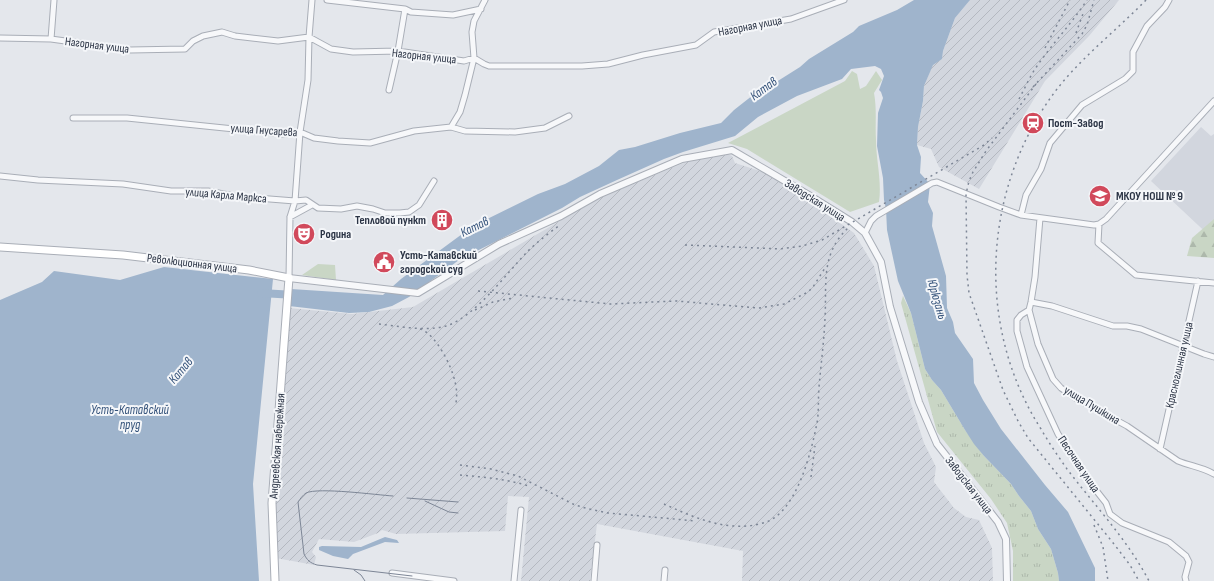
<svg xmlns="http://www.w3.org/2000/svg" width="1214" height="581" font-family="'Sofia Sans Condensed',sans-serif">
	<defs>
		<pattern id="industrial-furrows" width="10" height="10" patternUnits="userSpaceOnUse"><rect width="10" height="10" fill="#d2d6de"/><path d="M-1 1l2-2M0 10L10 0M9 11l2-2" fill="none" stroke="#b4b8c0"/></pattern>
		<pattern id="grass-tufts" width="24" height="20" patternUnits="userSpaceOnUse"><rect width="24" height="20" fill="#c9d6c5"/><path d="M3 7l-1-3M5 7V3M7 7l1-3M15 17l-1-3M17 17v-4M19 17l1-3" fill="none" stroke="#adb8ab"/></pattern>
		<pattern id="forest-firs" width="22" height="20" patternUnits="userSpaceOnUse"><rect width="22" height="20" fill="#c9d6c5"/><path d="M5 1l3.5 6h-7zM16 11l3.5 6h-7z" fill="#adb8ab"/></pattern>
	</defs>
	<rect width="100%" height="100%" fill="#e4e7ec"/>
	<path fill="#d2d6de" d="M1201,127L1211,136L1214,134V240L1151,181Z"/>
	<path fill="url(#industrial-furrows)" d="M970,0H1119L1089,36L1045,81L979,189L939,167L931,149L917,145L918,127L923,101L924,86L933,64L942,59L943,51L955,18Z
		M728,154L732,156L735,163L773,175L854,233L874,266L897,361L924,443L936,467L934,482L954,508L966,517L979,520L992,548L993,581H742L743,551L597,524L590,581H521L529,497L508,496L505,531L396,534L382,530L378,533L354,542L319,539L312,552L316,557L314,565L276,558L273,513L289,308L352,314L413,307L599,198L691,160Z"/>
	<path fill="url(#grass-tufts)" d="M903,296L911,313L925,369L932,380L941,390L965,430L984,456L1011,484L1019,496L1031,511L1038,529L1051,549L1058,573L1059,581H1013V551L1007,523L991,499L937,432L901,303Z"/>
	<path fill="url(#forest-firs)" d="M1214,219V258L1187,256L1192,238Z"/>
	<path fill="#c9d6c5" d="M852,71L857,74L860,89L866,86L876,71L882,80L874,93C877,109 875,124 876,140C876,160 882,181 879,202L850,212L747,149L728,143L845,81Z
		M318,264L335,265L336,280L302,275Z"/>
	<path fill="#9fb4cc" d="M914,0H970L955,18L943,51L942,59L933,65L924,86L923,101L918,127L917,145L921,157L920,173L930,184L928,202L933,213L932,226L946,276L947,308L953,322L955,333L973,359L974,383L983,400L1001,429L1045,485L1068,512L1095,568V581H1059L1058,573L1051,549L1038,529L1031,511L1019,496L1011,484L984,456L974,444L965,430L941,390L932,380L925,369L911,313L898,281L887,230L886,209L884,200L883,178L877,146L878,113L883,98L881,92L879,90L884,76L881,69L875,66L851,69L842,79L797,96L758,117L735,136L683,152L664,159L617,180L580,197L562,208L459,260L409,297L392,306L369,312L349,313L289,306L291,289L383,295L401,279L473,226L538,194L565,184L599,166L619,150L635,147L680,133L721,123L734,110L762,88L773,84L800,67L809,59L853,32L859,26L897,10Z
		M164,267L273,279L253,484L259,581H0V300L42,282L54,271L120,280Z
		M385,537L397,540L399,543L385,542L353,554L348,559L333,556L319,550V547L322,546L361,547Z"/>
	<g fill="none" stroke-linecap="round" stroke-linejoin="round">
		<path stroke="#9fb4cc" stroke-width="8" d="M261,293L295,295"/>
		<g stroke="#a9aeb7" stroke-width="7">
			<path id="minor" d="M327,0L405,9L411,12L453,15L481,9
				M0,38L51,39L130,50L185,49L193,41L203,36L222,32L235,36L278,41L309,37L331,49L353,52L398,51L464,61L474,58L484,64L489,66H582L608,64L643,55L696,45L714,32L791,19L844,0
				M51,39L54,0
				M389,90L398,51L405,9
				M73,118H127L283,134L300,132L314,138L338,141L370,143L414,131L451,127L465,131L515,132L545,128L569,116
				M451,127L460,112L465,95L474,58L472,32L474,21L485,0
				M0,176L38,180L123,184L171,191H208L234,196L295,201L306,200L318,208L341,209L357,206L373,209L385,213H400L409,212L419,205L434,181
				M1021,215L1026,195L1041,169L1050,143L1082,105L1125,79L1133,71V52L1147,26L1165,7L1169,0
				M290,217L312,205
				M1040,218L1035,277L1031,302L1029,310L1038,344L1053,379L1061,388L1077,399L1127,426L1178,461C1190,466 1202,467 1214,474
				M1099,224L1098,243L1136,275L1214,283
				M865,233L871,221L876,216L932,183L937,182L999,207L1021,215L1094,225L1099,224L1106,219L1214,101
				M289,278L290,217L295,201L300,132L308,80L309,37L312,0
				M1031,302L1052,306L1113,326H1127L1141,329L1204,354L1214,357
				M1029,310L1021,315L1017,320V331L1027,367L1058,434L1095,489L1106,503L1110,514L1122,523L1169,542L1186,556L1189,562L1185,577L1186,581
				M1160,449L1198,281
				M392,573L454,581
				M514,581L521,510
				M594,581L597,545
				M664,581L665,570"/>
		</g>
		<g stroke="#a9aeb7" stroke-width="8">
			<path id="tertiary" d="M289,278L418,293L499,244L561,216L600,194L682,159L732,150L807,194L852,222L865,233L881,262L890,307L919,402L937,444L998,522L1006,539L1007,581"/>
		</g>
		<g stroke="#a9aeb7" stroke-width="9">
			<path id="secondary" d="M0,247L123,255L249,270L289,278L272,503L275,581"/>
		</g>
		<use href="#minor" stroke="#f7f8fa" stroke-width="5"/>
		<use href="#tertiary" stroke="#f7f8fa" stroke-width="6"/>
		<use href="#secondary" stroke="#fff" stroke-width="7"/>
		<path stroke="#7d8696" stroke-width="1" d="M393,496C377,495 318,487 306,493C303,495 300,499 298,502L304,554C307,560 310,563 317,565L412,576
			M407,498L458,502
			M425,501L449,512L458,513
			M354,570L361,575L365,581"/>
		<path stroke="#7d8696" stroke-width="1.5" stroke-dasharray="2 4" stroke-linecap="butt" d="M1146,0C1114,33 1075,62 1049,100C982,197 977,329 1041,429C1049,443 1058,456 1067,469C1095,506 1127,539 1149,581
			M1076,33L1084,11
			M1045,48L1070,0
			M1036,84L986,151L973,172L969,181L966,194L967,275L969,293L1003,390L1018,421L1028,438L1114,544L1130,565L1139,581
			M1033,87L1082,34L1087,25L1094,0
			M1019,99C1025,88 1030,76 1037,66C1053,43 1072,23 1087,0
			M685,245L780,249L802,246L822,240L967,155L984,145L992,138
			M478,291L610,304L676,301L759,308L784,304L808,292L813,287L825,268
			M475,310L493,302L513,298
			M379,324C400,326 425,332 446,326C475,317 506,274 527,252C537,242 549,233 560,225
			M420,329C435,333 452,366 455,382C457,389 457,396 456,403
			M460,465L491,469L518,476L575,505L589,509L608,513L696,521
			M460,475C483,477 506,479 529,486
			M811,477L815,446
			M664,504C695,518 729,533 763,523C796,515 811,453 817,423C819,412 818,399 819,387C821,364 824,341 825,318C827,283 820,254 849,227
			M1094,525L1103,547L1108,581"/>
	</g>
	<defs>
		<g id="station-disc" transform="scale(1.15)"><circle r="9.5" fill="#d1495b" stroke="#f4f6f9"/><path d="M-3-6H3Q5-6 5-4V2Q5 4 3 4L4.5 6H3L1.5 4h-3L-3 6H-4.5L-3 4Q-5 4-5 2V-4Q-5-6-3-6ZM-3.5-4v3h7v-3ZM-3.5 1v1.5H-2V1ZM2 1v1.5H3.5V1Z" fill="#fff"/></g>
		<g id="school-disc" transform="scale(1.15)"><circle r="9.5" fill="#d1495b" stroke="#f4f6f9"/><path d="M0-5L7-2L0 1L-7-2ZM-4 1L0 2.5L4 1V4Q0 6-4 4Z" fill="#fff"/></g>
		<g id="building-disc" transform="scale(1.15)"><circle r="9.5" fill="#d1495b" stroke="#f4f6f9"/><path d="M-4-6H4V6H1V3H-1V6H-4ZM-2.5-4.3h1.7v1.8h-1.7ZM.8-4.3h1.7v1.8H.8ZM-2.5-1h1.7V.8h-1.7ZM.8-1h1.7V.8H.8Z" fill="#fff"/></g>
		<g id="theatre-disc" transform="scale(1.15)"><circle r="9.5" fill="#d1495b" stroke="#f4f6f9"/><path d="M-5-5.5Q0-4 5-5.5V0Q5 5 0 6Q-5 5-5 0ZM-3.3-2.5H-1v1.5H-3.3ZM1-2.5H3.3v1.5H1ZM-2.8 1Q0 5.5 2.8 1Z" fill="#fff"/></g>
		<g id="civic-disc" transform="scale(1.15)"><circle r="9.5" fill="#d1495b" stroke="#f4f6f9"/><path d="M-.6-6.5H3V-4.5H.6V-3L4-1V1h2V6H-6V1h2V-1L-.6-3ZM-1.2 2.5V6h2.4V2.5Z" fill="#fff"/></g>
	</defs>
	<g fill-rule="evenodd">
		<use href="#station-disc" x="1033" y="123"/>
		<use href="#school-disc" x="1100" y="196"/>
		<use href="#building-disc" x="442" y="220"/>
		<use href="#theatre-disc" x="304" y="234"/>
		<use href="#civic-disc" x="384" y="262"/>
	</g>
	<g text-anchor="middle" stroke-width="4" stroke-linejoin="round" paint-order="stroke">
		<g font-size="12" fill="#2b3445" stroke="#f4f6f9">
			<text transform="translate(750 26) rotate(-11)" y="4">Нагорная улица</text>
			<text transform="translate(97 45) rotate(7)" y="4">Нагорная улица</text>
			<text transform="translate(424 56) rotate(6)" y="4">Нагорная улица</text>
			<text transform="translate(264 130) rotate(4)" y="4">улица Гнусарева</text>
			<text transform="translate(226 195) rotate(5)" y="4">улица Карла Маркса</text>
			<text transform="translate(815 200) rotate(32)" y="4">Заводская улица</text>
			<text transform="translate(192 263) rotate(7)" y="4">Революционная улица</text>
			<text transform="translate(1179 365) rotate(-77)" y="4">Красноглинная улица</text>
			<text transform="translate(1092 405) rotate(31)" y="4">улица Пушкина</text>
			<text transform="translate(277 446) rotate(-86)" y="4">Андреевская набережная</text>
			<text transform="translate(1079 464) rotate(56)" y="4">Песочная улица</text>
			<text transform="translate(969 485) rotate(52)" y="4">Заводская улица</text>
		</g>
		<g font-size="12" font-weight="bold" fill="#2b3445" stroke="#f4f6f9" text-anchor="start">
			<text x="1048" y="127">Пост-Завод</text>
			<text x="1116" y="200">МКОУ НОШ № 9</text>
			<text x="426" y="224" text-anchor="end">Тепловой пункт</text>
			<text x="320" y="238">Родина</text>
			<text x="400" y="259">Усть-Катавский<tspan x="400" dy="14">городской суд</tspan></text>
		</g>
		<g font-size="13" font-style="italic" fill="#34527a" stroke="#f4f6f9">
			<text transform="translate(763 88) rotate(-36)" y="5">Катав</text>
			<text transform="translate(474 226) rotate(-26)" y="5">Катав</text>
			<text transform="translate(938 299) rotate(74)" y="5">Юрюзань</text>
			<text transform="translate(180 370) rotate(-50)" y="5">Катав</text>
			<text x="130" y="414">Усть-Катавский<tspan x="130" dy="15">пруд</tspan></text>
		</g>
	</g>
</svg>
